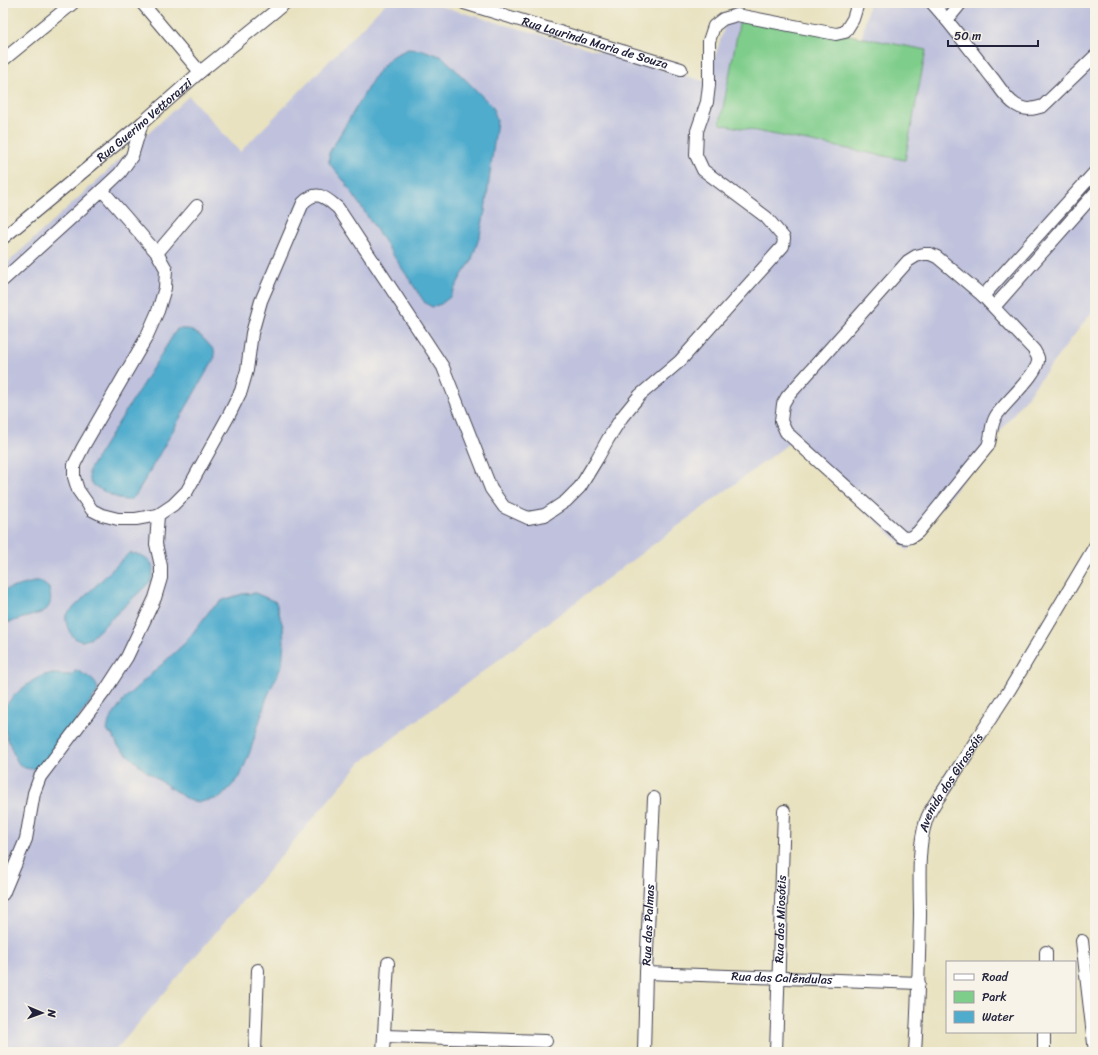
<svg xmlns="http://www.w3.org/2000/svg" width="1098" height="1055" font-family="Sriracha,sans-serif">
	<rect width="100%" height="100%" fill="#f7f3e8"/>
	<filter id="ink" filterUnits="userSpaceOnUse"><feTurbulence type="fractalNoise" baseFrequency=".025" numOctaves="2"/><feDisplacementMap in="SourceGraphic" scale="8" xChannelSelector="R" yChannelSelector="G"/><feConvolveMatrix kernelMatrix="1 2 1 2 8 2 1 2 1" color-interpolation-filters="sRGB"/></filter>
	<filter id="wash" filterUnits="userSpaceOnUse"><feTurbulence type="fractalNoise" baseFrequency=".012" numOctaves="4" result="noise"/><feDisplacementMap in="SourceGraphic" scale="16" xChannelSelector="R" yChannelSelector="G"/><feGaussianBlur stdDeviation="0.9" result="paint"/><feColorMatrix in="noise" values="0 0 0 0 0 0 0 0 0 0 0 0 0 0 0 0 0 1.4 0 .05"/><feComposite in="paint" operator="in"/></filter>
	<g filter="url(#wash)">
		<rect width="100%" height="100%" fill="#e8e2c0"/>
		<path fill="#c0c2dd" d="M386,3H429L707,82L729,12L862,37L869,3H1095V308L908,551L791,442L361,762L114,1052H3V267L189,96L240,152Z"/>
		<path fill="#7fcd8b" stroke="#507863" d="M741,14L926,50L905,160L720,124Z"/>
		<path fill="#4faccd" stroke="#386784" d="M408,49L423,50L443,57L493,107L497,121L485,211L480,235L471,262L462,275L450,297L441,304L432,307L425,303L344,181L329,163V153L376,74L391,57Z
			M177,329H188L201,336L214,350L215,357L136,495C133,498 130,501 125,500C120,500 94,487 91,483C89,479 89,474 89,470Z
			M129,553C146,554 159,563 150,582L90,639C88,639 86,640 83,641C71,641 65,625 66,615Z
			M34,582H41L49,588C51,599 53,603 44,612L3,624V590Z
			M255,593L276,602L283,627L284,642L282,665L267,697L250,752L240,777L220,798L199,802L188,800L146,771L118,746L113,735L107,731L109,721L126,697L185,643L211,609L223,600L242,594Z
			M76,670C85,675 98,680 98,691L42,767C34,770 25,770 19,764C14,758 6,734 4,727C3,722 2,716 3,711C7,699 32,679 44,675C52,673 63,675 72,675Z"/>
	</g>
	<g filter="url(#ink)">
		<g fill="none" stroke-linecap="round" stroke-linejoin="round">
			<g stroke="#403f4f" stroke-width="14">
				<g id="minor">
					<path d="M142,3L200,72"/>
					<path id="s1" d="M464,3L681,69"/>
					<path d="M932,3C954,27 973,54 994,80C1000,88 1007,100 1016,105C1025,111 1034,109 1043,106L1095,56"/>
					<path d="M947,20L961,3"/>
					<path d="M3,60L73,3"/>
					<path d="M102,190L157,253L166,269L165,288L158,311L146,338L83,447L74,465V477L78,490L92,510L102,515L118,519H136L158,515L173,505L187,491L229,415L241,391L247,370L252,333L261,301L303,203C317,189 325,197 338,208L443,367L491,489L504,507L528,518L545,515L566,501L580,487L597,459L608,439L622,417L640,395L680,361L783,246L784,238L766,217L703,170L696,155L697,131L707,102L709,85V41L714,26L723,19L737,15L836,34L845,32L853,19L858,3"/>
					<path id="s2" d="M3,238L142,123L200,72L285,3"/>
					<path d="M157,253L197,206"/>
					<path d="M924,254H930L937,257L983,296L1034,350C1035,352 1037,355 1038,358C1041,372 1004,403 996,416C990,426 992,436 988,446L918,532C912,537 909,539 902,537L786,432L781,421L783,404L787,397L908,261L916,256Z"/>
					<path d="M3,280L102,190L120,173L132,156L142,123"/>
					<path d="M983,296L1095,172"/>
					<path d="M994,307L1095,193"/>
					<path d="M3,894L26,839L34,793L40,777L105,691L127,657L155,598L161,578V566L156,544L158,515"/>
					<path d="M1082,941L1095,1052"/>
					<path d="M1046,962V952"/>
					<path id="s3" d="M646,973L919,983"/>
					<path d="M384,1036L546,1041"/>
					<path d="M255,1052L258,970"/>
					<path d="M383,1052L388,963"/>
					<path id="s4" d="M644,1052L646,973L654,798"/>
					<path id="s5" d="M776,1052L784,811"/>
					<path id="s6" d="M915,1052C918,1006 919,961 920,915C920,886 917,848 926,821C929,811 935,803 941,794L1010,689L1095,546"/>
					<path d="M1044,1052V1032"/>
				</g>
			</g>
			<use href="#minor" stroke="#fff" stroke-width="12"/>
		</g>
	</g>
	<g text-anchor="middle" stroke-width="3.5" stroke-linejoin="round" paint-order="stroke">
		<g font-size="12" fill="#22223b" stroke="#f7f3e8">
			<text dy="4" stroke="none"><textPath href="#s1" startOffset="137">Rua Laurinda Maria de Souza</textPath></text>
			<text dy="4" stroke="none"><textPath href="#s2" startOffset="184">Rua Guerino Vettorazzi</textPath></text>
			<text dy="4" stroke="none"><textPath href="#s6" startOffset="277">Avenida dos Girassóis</textPath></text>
			<text dy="4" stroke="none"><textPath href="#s5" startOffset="133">Rua dos Miosótis</textPath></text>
			<text dy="4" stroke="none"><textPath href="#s4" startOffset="127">Rua das Palmas</textPath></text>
			<text dy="4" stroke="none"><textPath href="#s3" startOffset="136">Rua das Calêndulas</textPath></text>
		</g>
	</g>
	<rect width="1098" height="1055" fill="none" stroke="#f7f3e8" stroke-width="16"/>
	<rect x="946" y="961" width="130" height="72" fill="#f7f3e8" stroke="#a29fa3"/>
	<rect x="954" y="974" width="20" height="6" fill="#ffffff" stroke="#a29fa3"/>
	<text x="982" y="981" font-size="12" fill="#22223b">Road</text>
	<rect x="954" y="991" width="20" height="12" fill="#7fcd8b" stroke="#a29fa3"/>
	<text x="982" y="1001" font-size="12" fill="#22223b">Park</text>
	<rect x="954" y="1011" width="20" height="12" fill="#4faccd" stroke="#a29fa3"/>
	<text x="982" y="1021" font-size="12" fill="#22223b">Water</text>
	<g transform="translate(42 1013) rotate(92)" stroke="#f7f3e8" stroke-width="3" paint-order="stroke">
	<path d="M0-3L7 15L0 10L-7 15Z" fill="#22223b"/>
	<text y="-6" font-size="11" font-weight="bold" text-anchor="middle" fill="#22223b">N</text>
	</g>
	<path d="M948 40v6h90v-6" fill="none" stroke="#22223b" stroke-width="2"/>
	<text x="954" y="40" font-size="12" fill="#22223b" stroke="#f7f3e8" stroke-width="3" paint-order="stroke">50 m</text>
</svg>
